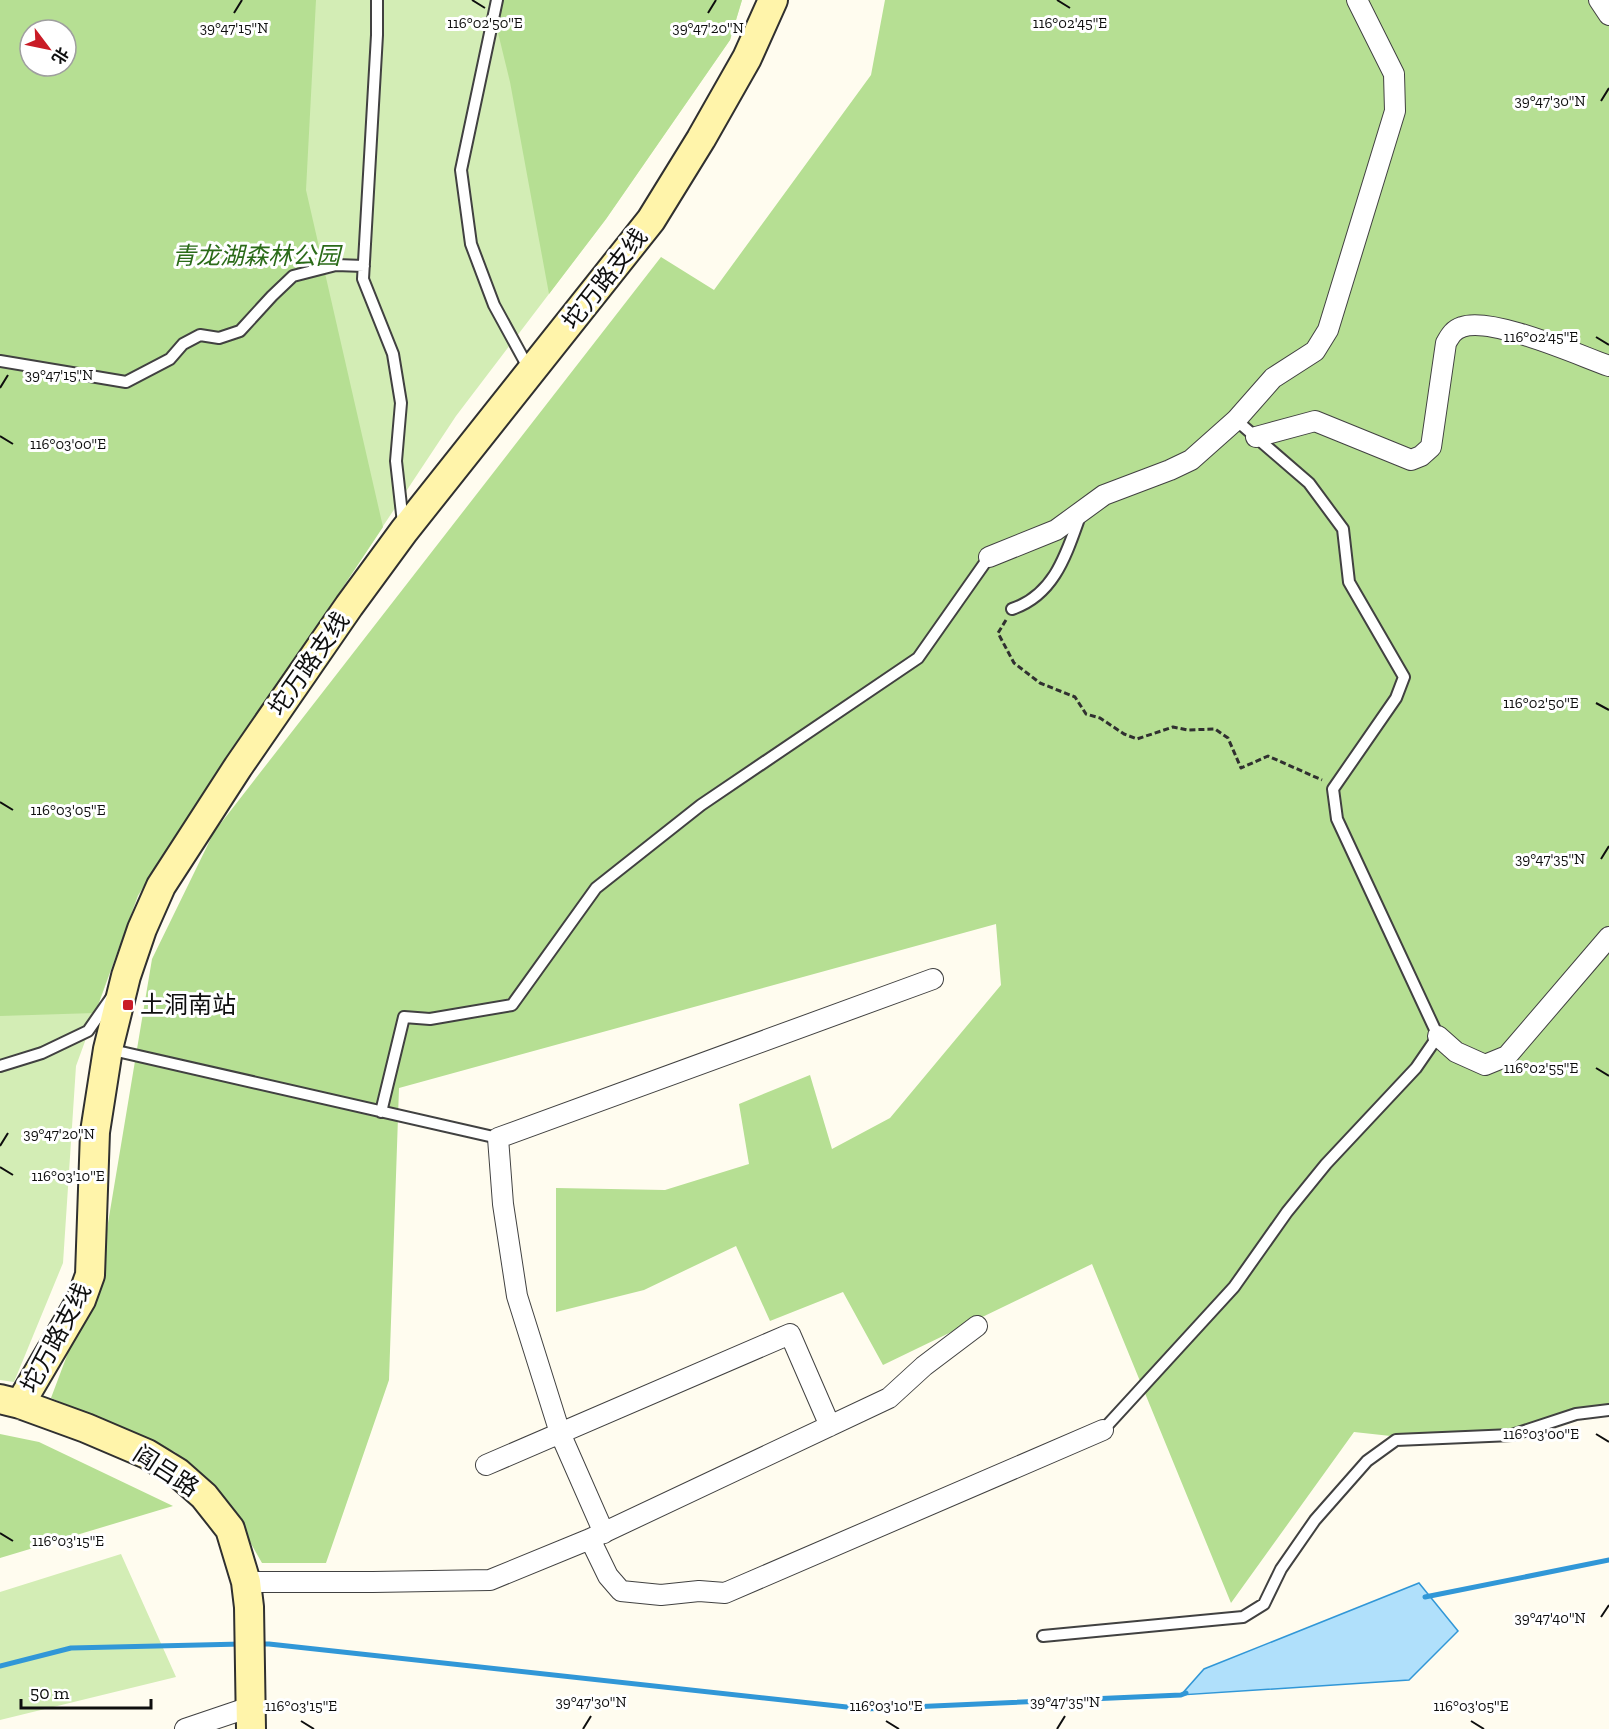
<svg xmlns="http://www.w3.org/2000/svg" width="1609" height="1729" font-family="'Zilla Slab','Noto Sans SC',serif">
	<rect width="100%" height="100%" fill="#fffcef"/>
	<path fill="#d3edb5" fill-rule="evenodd" d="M0,0H742L730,40L606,219L456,416L138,896L76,1066L63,1263L14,1382L0,1380ZM30,30H66V66H30Z
		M121,1554L176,1677L0,1720V1592Z"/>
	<path fill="#b6df93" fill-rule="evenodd" d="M0,0H316L306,190L383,527L138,895L95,1013L0,1016ZM30,30H66V66H30Z
		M490,0H742L730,40L606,219L549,294L510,82Z
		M885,0H1609V1404L1455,1443L1354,1432L1231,1603L1092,1264L883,1365L843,1292L770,1321L736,1246L644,1290L556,1312V1188L665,1190L749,1164L739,1104L810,1075L832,1149L890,1118L1001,985L996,924L399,1088L389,1380L326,1563H262L229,1505L175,1452L51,1398L101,1265L152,959L214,832L661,257L714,290L871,75Z
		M0,1434L39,1442L173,1506L0,1558Z"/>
	<path fill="#b0e0fb" stroke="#3197d7" stroke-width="1.5" d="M1419,1583L1458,1631L1409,1680L1181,1695L1204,1669Z"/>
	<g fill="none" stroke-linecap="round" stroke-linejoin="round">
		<path stroke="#3197d7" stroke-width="5" d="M1425,1597L1609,1560
			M257,1644H269L865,1709L1181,1695L1186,1693
			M0,1666L71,1648L242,1644"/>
		<g stroke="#414141" stroke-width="14">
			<path id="service" d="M377,0V35L363,279L393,354L401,403L396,461L403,523
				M497,0L461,170L471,244L494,305L529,369
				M0,361L126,382L170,359L183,344L200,335L219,338L240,331L272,296L293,276L336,265L364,266
				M1012,609C1054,595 1066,555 1080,516
				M108,1049L498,1138
				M0,1066L42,1053L88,1031L111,998
				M381,1112L404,1017L430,1019L512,1005L596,888L701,805L918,658L989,557
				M1103,1430L1234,1287L1287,1212L1326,1164L1416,1068L1438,1036L1337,819L1333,789L1396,698L1404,677L1349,582L1343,529L1309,483L1236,420
				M1043,1636L1243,1617L1264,1604L1281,1569L1315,1520L1367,1461L1396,1440L1512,1435L1576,1414L1609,1410"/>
		</g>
		<g stroke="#414141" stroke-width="22">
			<path id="minor" d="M1599,0L1609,15
				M1256,437L1315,421L1411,460L1421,456L1431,447L1446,343C1450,336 1453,330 1462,327C1491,316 1578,355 1609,366
				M989,557L1056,530L1104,495L1170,470L1191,460L1236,420L1273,378L1315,351L1328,330L1395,111L1394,74L1357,0
				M1438,1036L1456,1052L1485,1065L1507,1056L1609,937
				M486,1465L790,1334L830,1426
				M604,1533L560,1433L517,1296L503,1204L498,1138L933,979
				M590,1539L608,1576L621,1591L661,1595L699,1591L725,1593L1103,1430
				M246,1582H373L490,1580L590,1539L889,1398L924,1366L977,1326
				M185,1729L250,1707"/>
		</g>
		<g stroke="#303030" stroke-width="32">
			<path id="secondary" d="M0,1399L20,1404L86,1428L147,1454L178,1473L204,1496L230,1529L246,1582L249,1607L251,1729
				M20,1404L81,1300L90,1275L95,1132L108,1049L126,976L142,929L161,886L238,767L349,606L404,531L651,220L701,139L747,58L773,0"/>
		</g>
		<path stroke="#303030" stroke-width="3" stroke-dasharray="6 3" stroke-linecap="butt" d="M1006,620L998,633L1014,663L1040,683L1075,697L1086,714L1100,718L1124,734L1137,739L1173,727L1188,730L1215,729L1228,738L1241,768L1268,756L1322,780"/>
		<use href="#service" stroke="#fff" stroke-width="10"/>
		<use href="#minor" stroke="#fff" stroke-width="20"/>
		<use href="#secondary" stroke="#fff4aa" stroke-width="28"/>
	</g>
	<path fill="none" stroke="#0e0e0e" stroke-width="2" d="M472,0L485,8M1057,0L1070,8M234,13L242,0M708,13L716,0M1601,101L1609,88M1596,337L1609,345M0,388L8,375M0,436L13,444M1596,703L1609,710M0,802L13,810M1601,859L1609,846M1596,1068L1609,1076M0,1146L8,1133M0,1167L13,1175M1596,1434L1609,1442M0,1533L13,1541M1601,1617L1609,1605M301,1721L314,1729M886,1721L899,1729M1471,1721L1484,1729M583,1729L591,1716M1057,1729L1065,1716"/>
	<rect fill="#c91b26" stroke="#fff" stroke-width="2" x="122" y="999" width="12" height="12" rx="3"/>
	<g text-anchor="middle" stroke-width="6" stroke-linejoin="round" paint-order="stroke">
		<g font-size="24" font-style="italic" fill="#2b6b19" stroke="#fff">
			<text x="256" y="264">青龙湖森林公园</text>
		</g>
		<g font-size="24" fill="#0e0e0e" stroke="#fff">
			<text transform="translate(605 279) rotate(-52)" y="8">坨万路支线</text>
			<text transform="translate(309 664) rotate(-55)" y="8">坨万路支线</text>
			<text transform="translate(56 1338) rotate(-62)" y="8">坨万路支线</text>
			<text transform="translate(166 1471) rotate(33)" y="8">阎吕路</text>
		</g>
		<g font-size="24" fill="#0e0e0e" stroke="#fff" text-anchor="start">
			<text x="140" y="1013">土洞南站</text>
		</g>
	</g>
	<g font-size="15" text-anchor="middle" fill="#0e0e0e" stroke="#fff" stroke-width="6" stroke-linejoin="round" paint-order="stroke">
		<text x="485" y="28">116°02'50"E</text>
		<text x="1070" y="28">116°02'45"E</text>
		<text x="234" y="33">39°47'15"N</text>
		<text x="708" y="33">39°47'20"N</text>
		<text x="1550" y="106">39°47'30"N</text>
		<text x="1541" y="342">116°02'45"E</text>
		<text x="59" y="380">39°47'15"N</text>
		<text x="68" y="449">116°03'00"E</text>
		<text x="1541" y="708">116°02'50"E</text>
		<text x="68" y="815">116°03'05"E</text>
		<text x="1550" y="864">39°47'35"N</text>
		<text x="1541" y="1073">116°02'55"E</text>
		<text x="59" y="1139">39°47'20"N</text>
		<text x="68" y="1181">116°03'10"E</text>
		<text x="1541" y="1439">116°03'00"E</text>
		<text x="68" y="1546">116°03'15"E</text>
		<text x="1550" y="1623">39°47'40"N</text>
		<text x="591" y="1707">39°47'30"N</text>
		<text x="1065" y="1707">39°47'35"N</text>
		<text x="301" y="1711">116°03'15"E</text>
		<text x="886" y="1711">116°03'10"E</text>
		<text x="1471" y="1711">116°03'05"E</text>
	</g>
	<g transform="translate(48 48) rotate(122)"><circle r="28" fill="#ffffff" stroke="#9f9f9f" stroke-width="1.5"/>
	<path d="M0-4.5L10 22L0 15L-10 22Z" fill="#c91b26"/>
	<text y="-9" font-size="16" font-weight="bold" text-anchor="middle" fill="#0e0e0e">北</text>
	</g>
	<path d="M21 1699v9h130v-9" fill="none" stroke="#0e0e0e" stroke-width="3"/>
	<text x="30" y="1699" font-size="18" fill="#0e0e0e" stroke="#ffffff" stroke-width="4.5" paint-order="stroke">50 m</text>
</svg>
